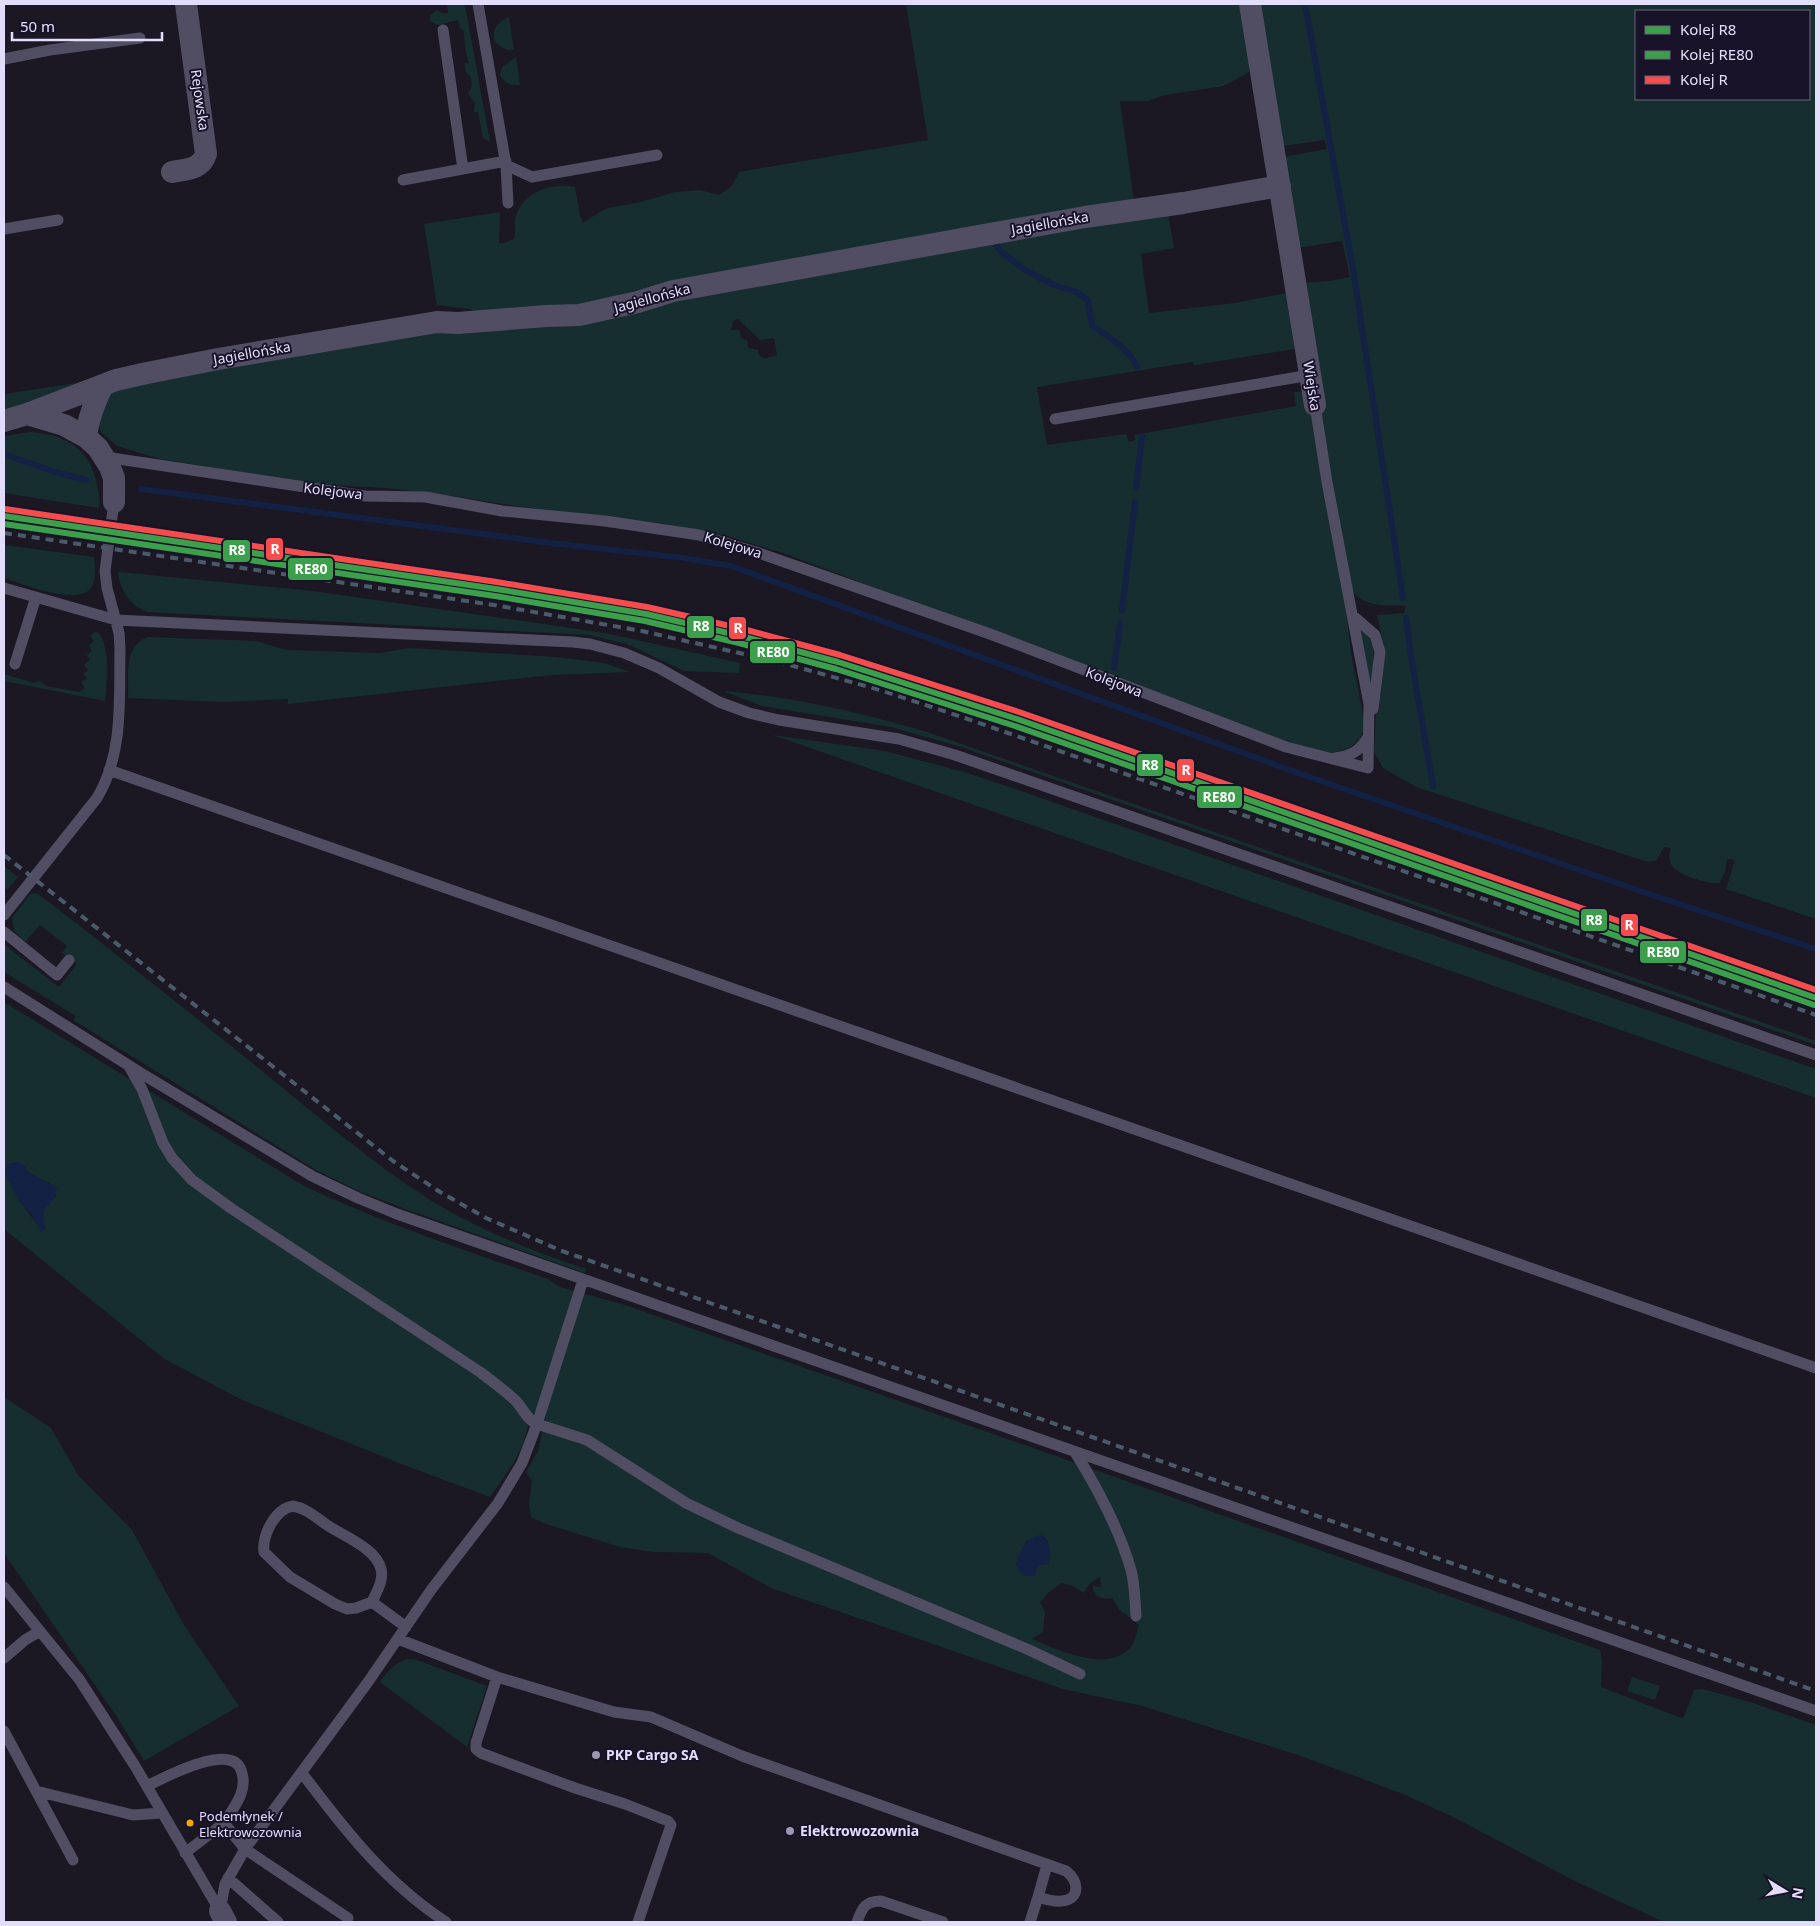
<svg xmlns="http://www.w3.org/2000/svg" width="1820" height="1926" font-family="'Noto Sans',sans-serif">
	<rect width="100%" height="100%" fill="#1b1823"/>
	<path fill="#172e30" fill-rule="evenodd" d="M447,4L465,5L490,142L483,138L478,112H474L475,103L468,94L472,86L471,78L466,72L464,62L469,64L465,49L464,31L460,28L458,20L438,25L430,21V15L437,10L442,13H448Z
		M906,4H1242L1249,56V72L1224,86L1165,95L1148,101H1120L1134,202L633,299L486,317L469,309L437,305L424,224L500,212L499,242L501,244L514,239C516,232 514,226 515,219C521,193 551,182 575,187L580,216L583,223L601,211L612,207L637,203L675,192L700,190L719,195L732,186L739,172L928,140Z
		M1256,4H1816V919L1726,889L1735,860L1727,859L1725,872L1719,883C1708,884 1681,876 1673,867C1668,862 1669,854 1671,848L1664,847L1657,860L1648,862L1416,787L1383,768L1374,752L1377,697L1384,646L1377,615L1404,613L1406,606C1388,605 1364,608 1353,591L1338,517L1301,283L1330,281L1350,277L1342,241L1297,248L1283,157L1327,149L1325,140L1283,146ZM1636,11H1809V99H1636Z
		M509,17L514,50C506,51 501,47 495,42C491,29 498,22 509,17Z
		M516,57L520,85C511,86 504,83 500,75L502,67Z
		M1168,213L1174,248L1141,254L1149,313L1235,303L1291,292L1301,348L1194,365L1192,362L1037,387L1047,445L1126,434L1129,442L1135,440L1134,435L1296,406L1294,392H1301L1306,399L1311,411L1345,604L1351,653L1365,725L1360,739L1349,748L1332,753L1303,747L1214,715L783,553L726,536L660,523L556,512L446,495L388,488L314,484L160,459L117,446L101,432L96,414L110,393L138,381L348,342L660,302ZM738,319L760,340L774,338L777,355L764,359L759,355L758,350L748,348L747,340L741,338L740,330H731L733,321Z
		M77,383L4,411V394Z
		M30,432C65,434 91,449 97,485C99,493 100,500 99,508L4,493V436Z
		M4,545L94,557C95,566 96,576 93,584C84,610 21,583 4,578Z
		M118,572L313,591L551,625L610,634L740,663L739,673L684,671L627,644L589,635L148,612C131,607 120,590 118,572Z
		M1361,628C1379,641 1374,668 1370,686L1359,635Z
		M96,631C111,641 107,684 105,701L4,681V674L34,683L40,681L46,686L79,692L85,688L81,683L87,678L83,674L88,670L84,665L90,660L87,655L92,651L89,645L94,641L90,636Z
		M148,637L256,641L286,650L380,653L409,648L556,657L604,663L630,672L552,675L288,704V699L224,702L128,698C129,676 123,646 148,637Z
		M723,691C794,697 859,712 927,732L1816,1041V1045L961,747L891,727L762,706Z
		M773,735L885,751L964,772L1021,791L1816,1069V1098Z
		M4,866L18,877L7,890L4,887Z
		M37,893C109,948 180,1005 251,1062C307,1107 363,1156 424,1196C474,1228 530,1250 586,1269L585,1273L403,1208L361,1192L316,1170L73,1020L76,1016L4,972V944L59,987L77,964L62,953L67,946L40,925L25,942L14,931L12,918L30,894Z
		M4,1002L304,1186C383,1223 466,1251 548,1279L560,1287L625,1305L1070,1461L1600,1650L1602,1661L1601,1687L1681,1718L1684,1717L1694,1690L1703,1689L1753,1703L1816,1725V1922H1664L1577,1882L1451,1816L1403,1794L1355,1776L1298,1755L1142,1706L1063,1689L890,1629L771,1588L708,1553L654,1552L620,1547L546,1524L531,1517L529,1504L532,1481L526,1472L538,1451L547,1411L538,1406L529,1422L523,1444L513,1464L490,1497L404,1465L240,1399L163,1358L4,1229ZM25,1166L28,1172C36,1175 42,1181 50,1183L56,1196C45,1207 40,1212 45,1228C30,1220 21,1202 13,1186ZM1045,1537L1048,1542L1049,1563L1039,1565L1023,1549L1026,1541ZM1100,1577L1101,1586L1097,1587L1093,1585V1590C1098,1599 1102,1599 1112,1598L1119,1609L1139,1625C1137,1631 1135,1641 1131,1647C1107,1674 1059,1650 1032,1639L1043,1632L1045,1612L1040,1602L1048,1593L1061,1583L1073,1586L1084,1593L1090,1583Z
		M4,1397L51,1428L78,1475L132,1530L184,1625L239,1706L144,1761L117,1717L4,1553Z
		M408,1659L417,1660L487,1686L467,1747L380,1682C388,1671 394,1663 408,1659Z
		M1632,1677L1660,1686L1655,1700L1627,1691Z"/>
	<path fill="#132145" d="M17,1162L25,1166L28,1172L57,1188C55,1207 38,1203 45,1228L41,1232L32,1215L20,1202L4,1172L7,1164Z
		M1041,1535L1045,1537C1049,1545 1052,1555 1049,1563L1039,1565L1034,1576C1023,1577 1020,1574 1016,1564C1020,1551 1026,1537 1041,1535Z"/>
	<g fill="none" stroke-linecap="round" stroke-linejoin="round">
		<path stroke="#132145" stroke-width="6" d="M1305,4L1353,269L1403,598
			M995,240L1000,251L1025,270L1054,285L1077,292L1088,300L1092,325C1110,339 1127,346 1137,367
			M4,454L55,472L86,480
			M1136,488L1142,436
			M141,489L551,543L684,558L731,566L1298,773L1646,893L1816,949
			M1122,610L1135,502
			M1406,618L1411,656L1433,786
			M1114,668L1120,623"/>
		<path stroke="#514e63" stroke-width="11" d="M478,4L506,165L532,177L657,155
			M443,30L463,169
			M4,59L50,50L140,38
			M506,165L508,203
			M403,180L506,161
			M4,229L58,220
			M1055,419L1310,375
			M105,457L365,496L425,497L502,511L605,521L699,535L759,553L990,634L1286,747L1368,768L1369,704L1327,482L1315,405
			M4,588L116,620L573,642L590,644L624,653L659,668L719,702L749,713L779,720L899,739L955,755L1816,1055
			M1352,615L1375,635L1380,652L1373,709
			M15,664L36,597
			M1335,758C1351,756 1360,751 1368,737
			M109,770L1816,1368
			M4,915L97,798C124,753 119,698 120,648L119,633L107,588L105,571L114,502
			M4,932L57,975L69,960
			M4,987L144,1075L312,1176L358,1198L397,1214L1816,1711
			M130,1068L142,1089L163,1143L172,1158L192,1180L232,1209L480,1372C492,1381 504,1390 515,1400C523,1408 526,1419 537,1424L522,1463L498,1503L431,1590L368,1682L245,1849L225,1884L220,1911
			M583,1280L537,1424L587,1440L686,1503L738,1528L1027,1649L1080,1674
			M1075,1452C1098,1489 1119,1528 1131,1570C1135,1585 1135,1601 1136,1616
			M293,1506C308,1509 315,1517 327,1525C343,1536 376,1548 381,1569C384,1580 377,1591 372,1602L356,1608L347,1609L335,1604L290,1577L264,1552C262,1535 275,1509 293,1506Z
			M4,1587L79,1679L135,1766L220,1911
			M372,1602L406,1627
			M398,1639L497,1677L614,1712L651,1717L742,1756L1066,1871C1079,1880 1081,1900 1061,1901C1053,1902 1045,1899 1038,1897L1030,1922
			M4,1658L25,1640L40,1631
			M497,1677L476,1743V1749L481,1753L575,1788L625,1804L668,1821L671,1825L638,1922
			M4,1731L36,1791L133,1815L162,1813
			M302,1773C344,1829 386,1883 446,1922
			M147,1786C165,1777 231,1742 241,1770C249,1790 234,1807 224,1823
			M36,1791L73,1860
			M185,1853L224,1823L245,1849L348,1918
			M228,1878L278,1922
			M1038,1897L1047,1865
			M857,1922C862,1908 865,1901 881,1901L943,1922"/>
		<path stroke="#514e63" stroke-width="22" d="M1250,4L1315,405
			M172,172C186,169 201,170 206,154L186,4
			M27,414L116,380L147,373L218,359L437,322L458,323L546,316L579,315L638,302L673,291L1085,217L1183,203L1280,186
			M4,421L27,414L64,425L86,437L98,448L110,467L114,478V502
			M86,437C88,418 95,401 103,385
			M220,1911L226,1922"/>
		<path stroke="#4b5a6b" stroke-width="4" stroke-dasharray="8 6" stroke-linecap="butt" d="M4,533L494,605L642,631L779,662L880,690L965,718L1816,1015
			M4,855L393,1161L440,1192L486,1218L562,1251L1816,1691"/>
		<g stroke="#181328" stroke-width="10">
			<path id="rail-1" d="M4,516L496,589L646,614L741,636L838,662L1017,719L1816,998"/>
		</g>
		<g stroke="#181328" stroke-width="10">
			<path id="rail-2" d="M4,524L495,596L645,621L739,643L836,669L1015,726L1814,1005"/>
		</g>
		<g stroke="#181328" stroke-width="10">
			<path id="rail-3" d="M5,509L497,582L647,607L743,629L840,655L1019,712L1816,990"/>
		</g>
		<use href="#rail-1" stroke="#3c9f4b" stroke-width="6"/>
		<use href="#rail-2" stroke="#3c9f4b" stroke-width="6"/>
		<use href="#rail-3" stroke="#f54d4d" stroke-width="6"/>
	</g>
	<g fill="#9d98b0" stroke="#181328" stroke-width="2">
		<circle cx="596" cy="1755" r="5"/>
		<circle cx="790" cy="1831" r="5"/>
	</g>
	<circle fill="#f7a600" stroke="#181328" stroke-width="2" cx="190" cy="1823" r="4.5"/>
	<g text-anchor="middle" stroke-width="4" stroke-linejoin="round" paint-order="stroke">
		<g font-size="13" fill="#e3ddfc" stroke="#181328" text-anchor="start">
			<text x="199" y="1821">Podemłynek /<tspan x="199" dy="16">Elektrowozownia</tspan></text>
		</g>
		<g font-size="14" fill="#e3ddfc" stroke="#181328">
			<text transform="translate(200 100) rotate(82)" y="5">Rejowska</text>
			<text transform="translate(1050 223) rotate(-10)" y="5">Jagiellońska</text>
			<text transform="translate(652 298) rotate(-15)" y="5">Jagiellońska</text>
			<text transform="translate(252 353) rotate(-10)" y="5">Jagiellońska</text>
			<text transform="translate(1312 386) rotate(81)" y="5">Wiejska</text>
			<text transform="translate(333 491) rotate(7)" y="5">Kolejowa</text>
			<text transform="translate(733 545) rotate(17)" y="5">Kolejowa</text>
			<text transform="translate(1114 682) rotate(21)" y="5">Kolejowa</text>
		</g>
		<g font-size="14" font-weight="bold" fill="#e3ddfc" stroke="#181328" text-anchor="start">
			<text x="606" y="1760">PKP Cargo SA</text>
			<text x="800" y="1836">Elektrowozownia</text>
		</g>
	</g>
	<g stroke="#181328" stroke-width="2">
		<rect x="265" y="537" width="19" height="24" rx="5" fill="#f54d4d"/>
		<rect x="222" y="539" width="29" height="24" rx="5" fill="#3c9f4b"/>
		<rect x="287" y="557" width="47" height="24" rx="5" fill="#3c9f4b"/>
		<rect x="686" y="615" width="29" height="24" rx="5" fill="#3c9f4b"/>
		<rect x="728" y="616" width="19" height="24" rx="5" fill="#f54d4d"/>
		<rect x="749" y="640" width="47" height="24" rx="5" fill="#3c9f4b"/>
		<rect x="1136" y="753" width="28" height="24" rx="5" fill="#3c9f4b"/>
		<rect x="1176" y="758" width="19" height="24" rx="5" fill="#f54d4d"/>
		<rect x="1196" y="785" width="47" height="24" rx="5" fill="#3c9f4b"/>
		<rect x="1580" y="908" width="28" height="24" rx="5" fill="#3c9f4b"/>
		<rect x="1620" y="913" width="19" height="24" rx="5" fill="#f54d4d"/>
		<rect x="1639" y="940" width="48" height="24" rx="5" fill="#3c9f4b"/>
	</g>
	<g font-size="14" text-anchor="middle" font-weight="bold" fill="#fff">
		<text x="275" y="554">R</text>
		<text x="237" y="555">R8</text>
		<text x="311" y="574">RE80</text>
		<text x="701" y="631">R8</text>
		<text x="738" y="633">R</text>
		<text x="773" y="657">RE80</text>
		<text x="1150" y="770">R8</text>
		<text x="1186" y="775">R</text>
		<text x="1219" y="802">RE80</text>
		<text x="1594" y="925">R8</text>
		<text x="1629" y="930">R</text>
		<text x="1663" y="957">RE80</text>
	</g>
	<rect width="1820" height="1926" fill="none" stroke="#e3ddfc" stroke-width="10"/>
	<rect x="1635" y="10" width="175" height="90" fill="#181328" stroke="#69647d"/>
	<rect x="1645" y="26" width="25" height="8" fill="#3c9f4b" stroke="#69647d"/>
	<text x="1680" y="35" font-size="15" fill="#e3ddfc">Kolej R8</text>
	<rect x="1645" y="51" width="25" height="8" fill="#3c9f4b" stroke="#69647d"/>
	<text x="1680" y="60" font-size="15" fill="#e3ddfc">Kolej RE80</text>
	<rect x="1645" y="76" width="25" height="8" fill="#f54d4d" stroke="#69647d"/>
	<text x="1680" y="85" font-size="15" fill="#e3ddfc">Kolej R</text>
	<g transform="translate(1785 1891) rotate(100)" stroke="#181328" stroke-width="4" paint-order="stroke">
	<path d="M0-4L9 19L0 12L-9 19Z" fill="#e3ddfc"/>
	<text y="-8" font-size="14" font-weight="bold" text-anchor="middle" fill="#e3ddfc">N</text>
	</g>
	<path d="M12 32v8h150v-8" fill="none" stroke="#e3ddfc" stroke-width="2.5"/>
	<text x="20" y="32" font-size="15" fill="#e3ddfc" stroke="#181328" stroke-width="4" paint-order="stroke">50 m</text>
</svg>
